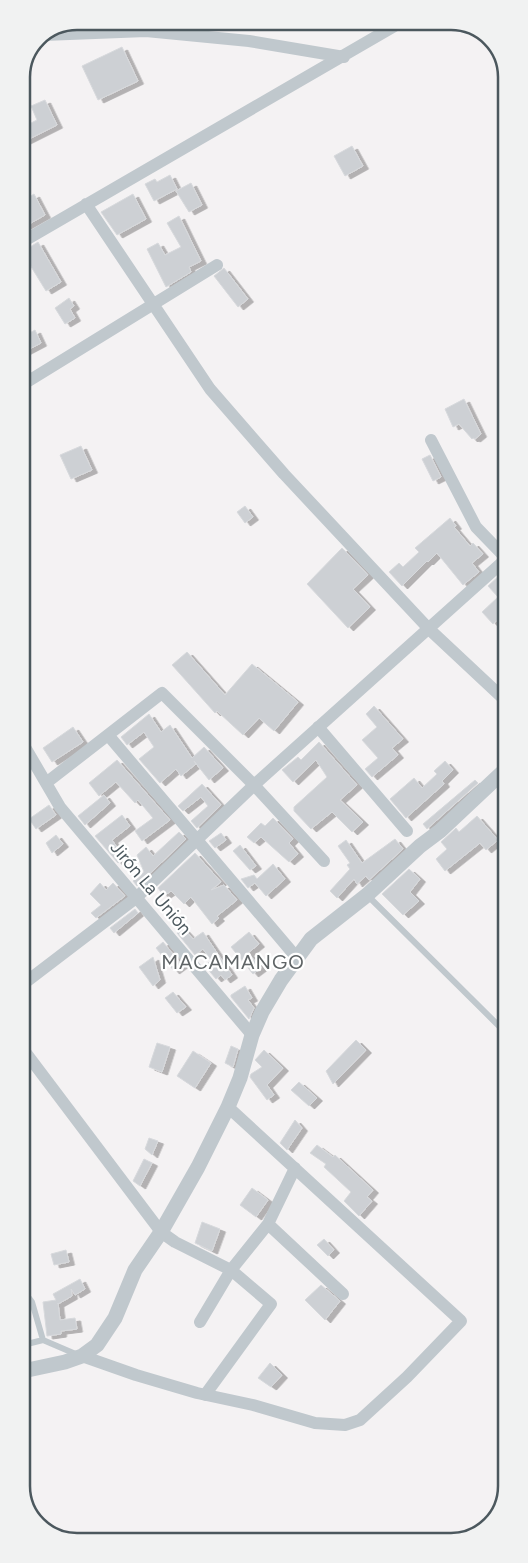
<svg xmlns="http://www.w3.org/2000/svg" width="528" height="1563" font-family="Figtree,sans-serif">
	<defs>
		<filter id="shadow"><feDropShadow dx="5.5" dy="3" stdDeviation="0" flood-color="#0004"/></filter>
	</defs>
	<rect width="100%" height="100%" fill="#f4f2f3"/>
	<path fill="#cdd0d4" stroke="#d7d9dc" filter="url(#shadow)" d="M122,47L138,81L98,100L82,66Z
		M45,100L57,125L21,143V128L37,120L31,106Z
		M352,146L363,166L345,176L334,156Z
		M170,175L177,189L154,201L145,184L155,179L157,182Z
		M191,183L202,205L189,212L176,191Z
		M34,194L45,215L22,228V201Z
		M133,194L146,219L117,235L101,212Z
		M179,216L201,261L189,267L191,272L166,287L147,249L158,243L165,255L181,247L167,223Z
		M38,242L61,282L46,291L22,252Z
		M224,268L248,299L238,307L214,276Z
		M69,298L74,306L70,309L75,318L65,324L55,308Z
		M35,330L41,343L22,353V337Z
		M464,399L481,434L475,439L473,438L472,439L459,424L453,427L445,409Z
		M81,446L92,470L71,479L60,455Z
		M430,455L441,477L433,481L422,459Z
		M245,506L253,517L245,523L237,512Z
		M450,518L456,526L454,527L470,546L473,543L483,554L472,563L479,572L463,585L437,553L428,562L427,561L402,586L389,572L399,563L403,567L419,552L415,548Z
		M342,548L368,575L353,589L370,607L348,628L307,584Z
		M501,574L506,579V612L493,624L482,612L498,597L488,586Z
		M187,652L225,695L252,664L298,702L274,731L259,718L243,735L217,711L215,713L172,665Z
		M374,706L403,739L392,748L398,755L372,777L365,769L378,758L362,740L377,727L366,714Z
		M149,714L161,732L170,725L192,758L204,747L223,768L209,780L194,761L196,764L181,776L176,769L160,783L139,759L154,747L144,732L127,745L121,737Z
		M73,727L83,742L52,762L43,748Z
		M319,742L357,785L340,800L363,822L352,832L332,812L311,829L294,811V807L327,777L316,760L293,782L282,770L298,757L301,760Z
		M117,760L170,820L142,841L135,831L153,818L138,800L135,803L116,782L99,796L89,783Z
		M445,761L453,770L442,781L444,784L406,818L390,799L414,778L422,788L437,774L434,771Z
		M475,780L478,783L427,829L423,824Z
		M202,784L221,805L197,828L191,821L208,806L201,797L183,811L178,806Z
		M104,795L110,803L85,825L78,816Z
		M49,805L56,815L36,829L29,819Z
		M122,815L130,826L112,840L124,858L118,863L95,836Z
		M477,816L498,840L486,850L480,843L445,871L436,859L447,849L441,842L456,828L459,832Z
		M273,818L293,839L289,843L298,854L289,862L261,837L254,843L247,837L261,823L265,826Z
		M179,832L186,839L137,886L133,881L144,872L137,855L146,847L153,856Z
		M221,833L226,840L215,848L209,841Z
		M56,835L63,844L52,853L46,843Z
		M395,839L403,849L369,880L366,876L357,884L354,879L337,898L330,891L350,869L347,865L350,863L338,846L346,840L362,863Z
		M240,845L256,866L250,870L233,851Z
		M195,853L221,882L211,890L224,885L237,900L217,916L219,918L212,924L191,897L184,904L171,891L164,896L158,888Z
		M273,864L285,879L266,896L255,883L248,888L241,879L254,875L257,879Z
		M409,869L420,879L410,892L419,901L403,915L382,894Z
		M100,883L106,890L113,883L125,896L96,918L91,913L101,905L90,894Z
		M135,909L138,913L114,933L110,928Z
		M183,928L193,939L203,932L232,975L225,980L221,975L216,979L205,966L211,960L203,949L195,955L177,933Z
		M249,932L259,944L248,953L261,968L253,974L231,947Z
		M163,942L182,965L174,971L156,948Z
		M153,957L160,980L153,986L139,967Z
		M245,986L252,998L248,1000L254,1008L249,1019L231,997V995Z
		M173,992L186,1007L177,1013L165,998Z
		M356,1040L366,1050L333,1084L326,1071Z
		M157,1043L170,1047L162,1072L149,1067Z
		M231,1046L238,1049L233,1067L225,1063Z
		M264,1050L283,1068L267,1085L274,1095L267,1100L250,1077L251,1074L262,1067L255,1060Z
		M193,1051L211,1063L195,1088L177,1076Z
		M299,1082L317,1098L309,1106L291,1090Z
		M295,1120L302,1128L287,1150L280,1143Z
		M149,1138L158,1141L152,1155L145,1149Z
		M317,1145L333,1157L335,1155L373,1190L367,1197L372,1201L359,1216L344,1201L351,1192L324,1167L326,1164L310,1153Z
		M144,1159L152,1163L140,1186L133,1181Z
		M252,1188L268,1200L256,1217L240,1205Z
		M202,1222L220,1229L212,1251L195,1243Z
		M324,1239L334,1250L328,1256L317,1245Z
		M66,1250L69,1262L54,1265L51,1254Z
		M80,1279L85,1289L75,1295L71,1289L72,1296L58,1304V1303L60,1320L75,1318L77,1329L61,1331V1334L47,1336L43,1302L56,1300L53,1294Z
		M321,1285L340,1301L325,1320L305,1300Z
		M270,1363L282,1375L271,1387L258,1378Z"/>
	<g fill="none" stroke-linecap="round" stroke-linejoin="round">
		<path stroke="#c0c8cd" stroke-width="6" d="M367,895L506,1033
			M23,1297L29,1298L32,1302L43,1340
			M23,1345L43,1340L78,1355"/>
		<path stroke="#c0c8cd" stroke-width="12" d="M44,35L146,31L249,41L344,57
			M86,204L210,389L284,474L429,629L506,701
			M22,242L403,21
			M22,385L217,265
			M431,440L476,527L506,558
			M318,727L407,831
			M108,735L297,958
			M22,742L60,807L252,1035
			M46,783L162,693L254,785L324,861
			M22,985L136,898L254,785L506,559
			M23,1049L161,1232L175,1242L231,1270L271,1304L205,1395
			M268,1224L343,1294
			M200,1322L231,1270L268,1224L295,1168
			M82,1356L136,1375L197,1393L253,1405L315,1423L345,1425L360,1420L407,1377L461,1321L228,1107"/>
		<path stroke="#c0c8cd" stroke-width="15" d="M23,1371L65,1362L82,1356L97,1345L115,1318L135,1270L161,1232L198,1167L228,1107L240,1078L252,1035L262,1012L281,980L311,939L367,895L420,846L440,831L506,769"/>
	</g>
	<g text-anchor="middle" stroke-width="4.5" stroke-linejoin="round" paint-order="stroke">
		<g font-size="18" fill="#4c585e" stroke="#fff">
			<text transform="translate(151 888) rotate(50)" y="6">Jirón La Unión</text>
		</g>
		<g font-size="20" letter-spacing="1" fill="#5f6466" stroke="#fff">
			<text x="233" y="969">MACAMANGO</text>
		</g>
	</g>
	<path d="M0 0H528V1563H0ZM77 30H451A47 47 0 0 1 498 77V1486A47 47 0 0 1 451 1533H77A47 47 0 0 1 30 1486V77A47 47 0 0 1 77 30Z" fill="#f1f2f2" fill-rule="evenodd"/>
	<path fill="none" stroke="#4c585e" stroke-width="2.5" d="M77 30H451A47 47 0 0 1 498 77V1486A47 47 0 0 1 451 1533H77A47 47 0 0 1 30 1486V77A47 47 0 0 1 77 30Z"/>
</svg>
